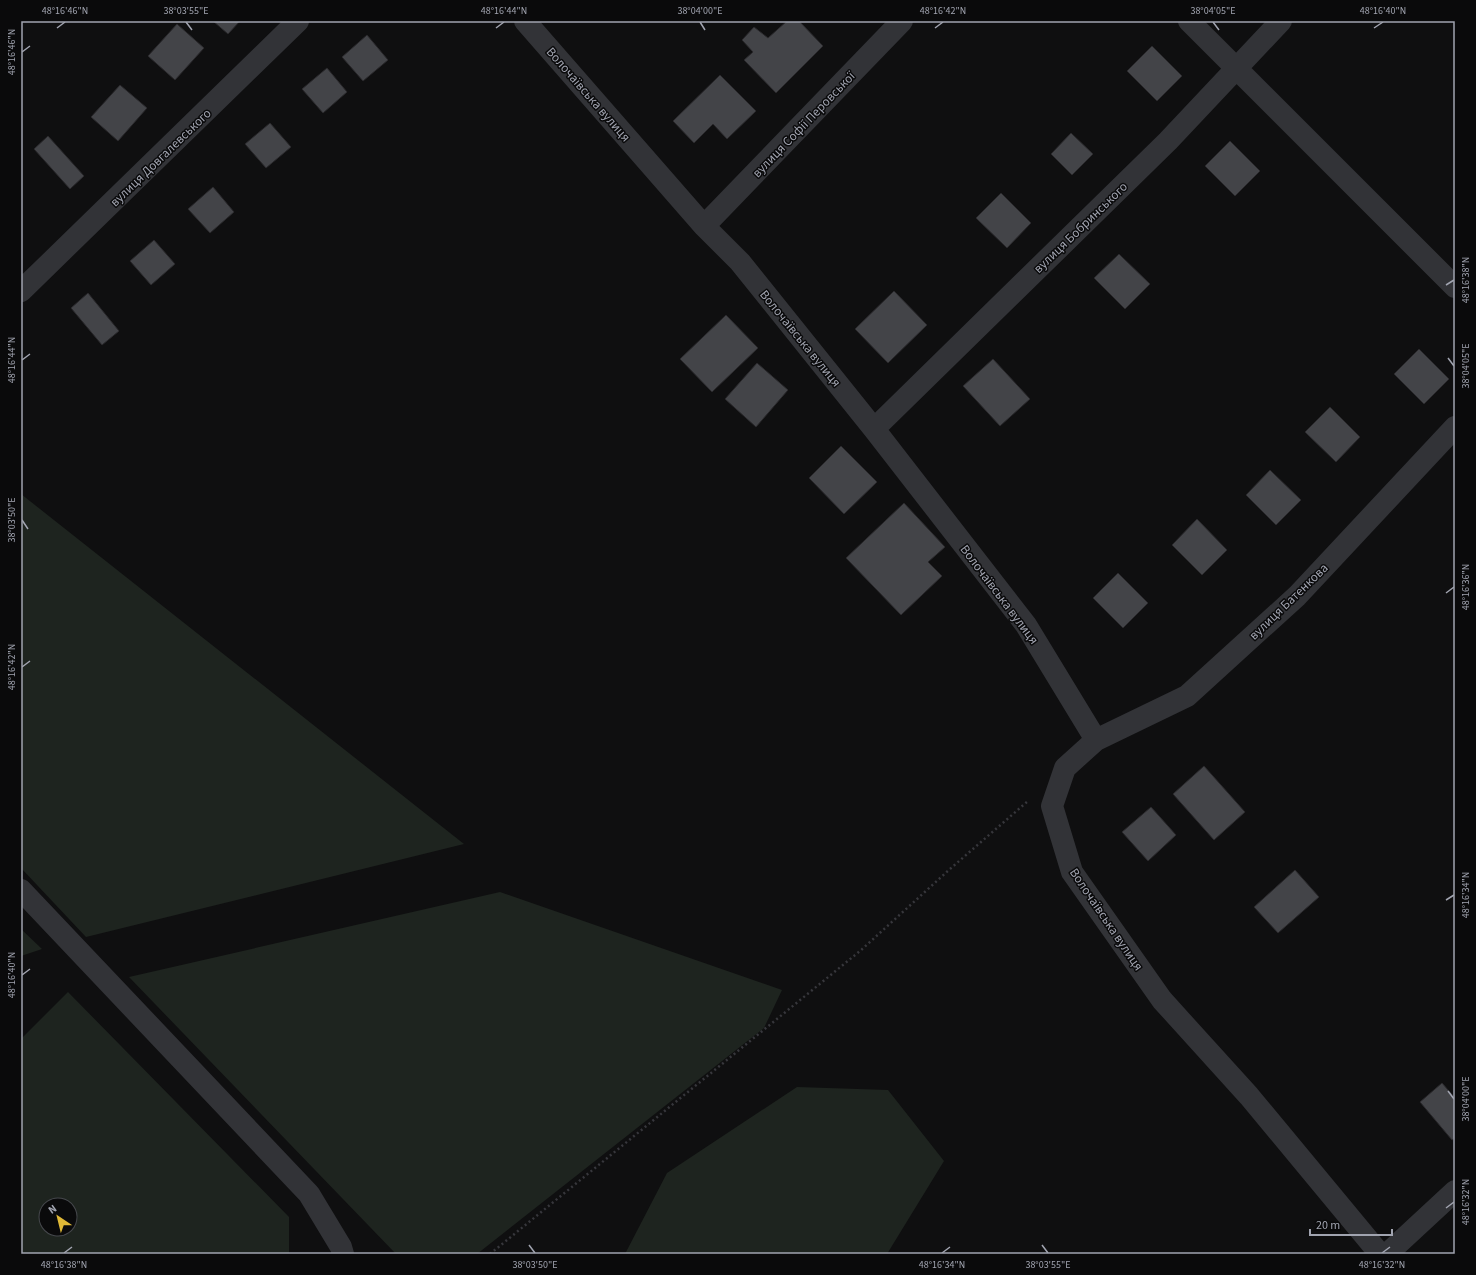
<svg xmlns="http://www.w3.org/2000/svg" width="1476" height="1275" font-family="'Source Sans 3',sans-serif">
	<rect width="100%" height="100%" fill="#0f0f10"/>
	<path fill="#1e241f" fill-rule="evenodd" d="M21,494L464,844L86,937L21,868Z
		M500,892L782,990L764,1028L477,1254H396L129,977Z
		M21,929L42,949L21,956Z
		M68,992L289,1217V1254H21V1039ZM46,1205H70V1229H46Z
		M797,1087L888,1090L944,1161L887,1254H625L667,1173Z"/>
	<path fill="#434448" stroke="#2a292c" d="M213,21H240L228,34Z
		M787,21H799L823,46L776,93L744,60L753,52L742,40L754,27L768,38Z
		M177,24L204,48L175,80L148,56Z
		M367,35L388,60L363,81L342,57Z
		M1152,46L1182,76L1157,101L1127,71Z
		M327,68L347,92L323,113L302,89Z
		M720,75L756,111L727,139L713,124L694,143L673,121Z
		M120,85L147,108L118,141L91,117Z
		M270,123L291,147L266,168L245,144Z
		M1071,133L1093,154L1072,175L1051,154Z
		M48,136L84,176L70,189L34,149Z
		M1230,141L1260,171L1235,196L1205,166Z
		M213,187L234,212L210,233L188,209Z
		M1001,193L1031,223L1007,248L976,218Z
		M154,240L175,264L151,285L130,261Z
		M1119,254L1150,284L1125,309L1094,278Z
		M894,291L927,325L888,363L855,329Z
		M88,293L119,331L102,345L71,308Z
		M726,315L758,348L712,392L680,359Z
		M1419,349L1449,379L1424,404L1394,374Z
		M993,359L1030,399L1000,426L963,386Z
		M757,363L788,390L756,427L725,399Z
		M1330,407L1360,437L1336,462L1305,432Z
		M841,446L877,482L844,514L809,478Z
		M1270,470L1301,500L1276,525L1246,495Z
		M904,503L945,547L928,562L942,576L901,615L846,558Z
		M1197,519L1227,550L1202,575L1172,545Z
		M1118,573L1148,603L1123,628L1093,598Z
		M1204,766L1245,812L1214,840L1173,794Z
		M1151,807L1176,835L1148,861L1122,832Z
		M1295,870L1319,897L1278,933L1254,907Z
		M1442,1083L1455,1098V1138L1452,1140L1420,1102Z"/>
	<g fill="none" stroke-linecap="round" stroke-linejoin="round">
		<path stroke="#37373c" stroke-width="2.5" stroke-dasharray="2 3" stroke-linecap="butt" d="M490,1254L860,951L950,869L1028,801"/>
		<path stroke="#323337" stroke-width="22" d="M525,21L704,226L740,262L874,429L1026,625L1096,740
			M1189,21L1455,287
			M704,226L902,21
			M21,291L298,21
			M874,429L1168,141L1281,21
			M21,890L309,1194L341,1247L343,1254
			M1380,1254L1249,1096L1162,1000L1072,872L1052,806L1065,768L1096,740L1187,696L1297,596L1455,427
			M1387,1254L1455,1191"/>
	</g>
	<path fill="none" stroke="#a1a4b0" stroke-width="1.5" d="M186,22L192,30M700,22L705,30M1213,22L1219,30M57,28L65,22M496,28L504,22M935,28L943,22M1374,28L1383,22M22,52L30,46M1446,285L1454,280M1448,358L1454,366M22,360L30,354M22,520L28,529M1446,593L1454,587M22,667L30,661M1446,900L1454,895M22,975L30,969M1448,1091L1454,1099M1446,1208L1454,1202M529,1245L535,1253M1042,1245L1048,1253M64,1253L72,1247M942,1253L950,1247M1382,1253L1390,1247"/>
	<g text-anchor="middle" stroke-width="3" stroke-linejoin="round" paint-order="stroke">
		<g font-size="13" fill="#a1a4b0" stroke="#0a0a0b">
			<text transform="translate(589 94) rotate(49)" y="5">Волочаївська вулиця</text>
			<text transform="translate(803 124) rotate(-46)" y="5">вулиця Софії Перовської</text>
			<text transform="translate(160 157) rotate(-44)" y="5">вулиця Довгалевського</text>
			<text transform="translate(1080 227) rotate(-44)" y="5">вулиця Бобринського</text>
			<text transform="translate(801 338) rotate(51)" y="5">Волочаївська вулиця</text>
			<text transform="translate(1000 594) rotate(53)" y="5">Волочаївська вулиця</text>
			<text transform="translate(1288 601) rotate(-44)" y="5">вулиця Батенкова</text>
			<text transform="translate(1107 919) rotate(56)" y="5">Волочаївська вулиця</text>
		</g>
	</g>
	<rect width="1476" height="1275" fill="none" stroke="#0a0a0b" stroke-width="44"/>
	<g transform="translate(58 1217) rotate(325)"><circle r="19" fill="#0a0a0b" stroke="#46484d"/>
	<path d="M0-3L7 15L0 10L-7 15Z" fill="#e0b937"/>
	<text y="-6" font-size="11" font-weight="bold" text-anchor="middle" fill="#a1a4b0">N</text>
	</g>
	<path d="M1310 1229v6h82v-6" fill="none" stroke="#a1a4b0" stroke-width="2"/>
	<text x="1316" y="1229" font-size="12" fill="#a1a4b0" stroke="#0a0a0b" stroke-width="3" paint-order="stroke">20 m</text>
	<rect x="22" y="22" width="1432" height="1231" fill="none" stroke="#a1a4b0" stroke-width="1.5"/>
	<g font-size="10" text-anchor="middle" fill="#a1a4b0">
		<text x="65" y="14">48°16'46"N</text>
		<text x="186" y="14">38°03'55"E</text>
		<text x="504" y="14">48°16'44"N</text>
		<text x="700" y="14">38°04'00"E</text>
		<text x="943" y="14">48°16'42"N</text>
		<text x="1213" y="14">38°04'05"E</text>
		<text x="1383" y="14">48°16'40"N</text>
		<text transform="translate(11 52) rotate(-90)" y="4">48°16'46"N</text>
		<text transform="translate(1465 280) rotate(-90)" y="4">48°16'38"N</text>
		<text transform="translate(11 360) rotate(-90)" y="4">48°16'44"N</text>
		<text transform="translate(1465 366) rotate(-90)" y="4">38°04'05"E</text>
		<text transform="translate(11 520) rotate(-90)" y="4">38°03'50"E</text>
		<text transform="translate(1465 587) rotate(-90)" y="4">48°16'36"N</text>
		<text transform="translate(11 667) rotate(-90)" y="4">48°16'42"N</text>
		<text transform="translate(1465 895) rotate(-90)" y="4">48°16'34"N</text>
		<text transform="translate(11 975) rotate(-90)" y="4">48°16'40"N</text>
		<text transform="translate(1465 1099) rotate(-90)" y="4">38°04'00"E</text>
		<text transform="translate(1465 1202) rotate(-90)" y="4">48°16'32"N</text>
		<text x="64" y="1268">48°16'38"N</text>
		<text x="535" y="1268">38°03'50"E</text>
		<text x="942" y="1268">48°16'34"N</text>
		<text x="1048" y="1268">38°03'55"E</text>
		<text x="1382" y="1268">48°16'32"N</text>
	</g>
</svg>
